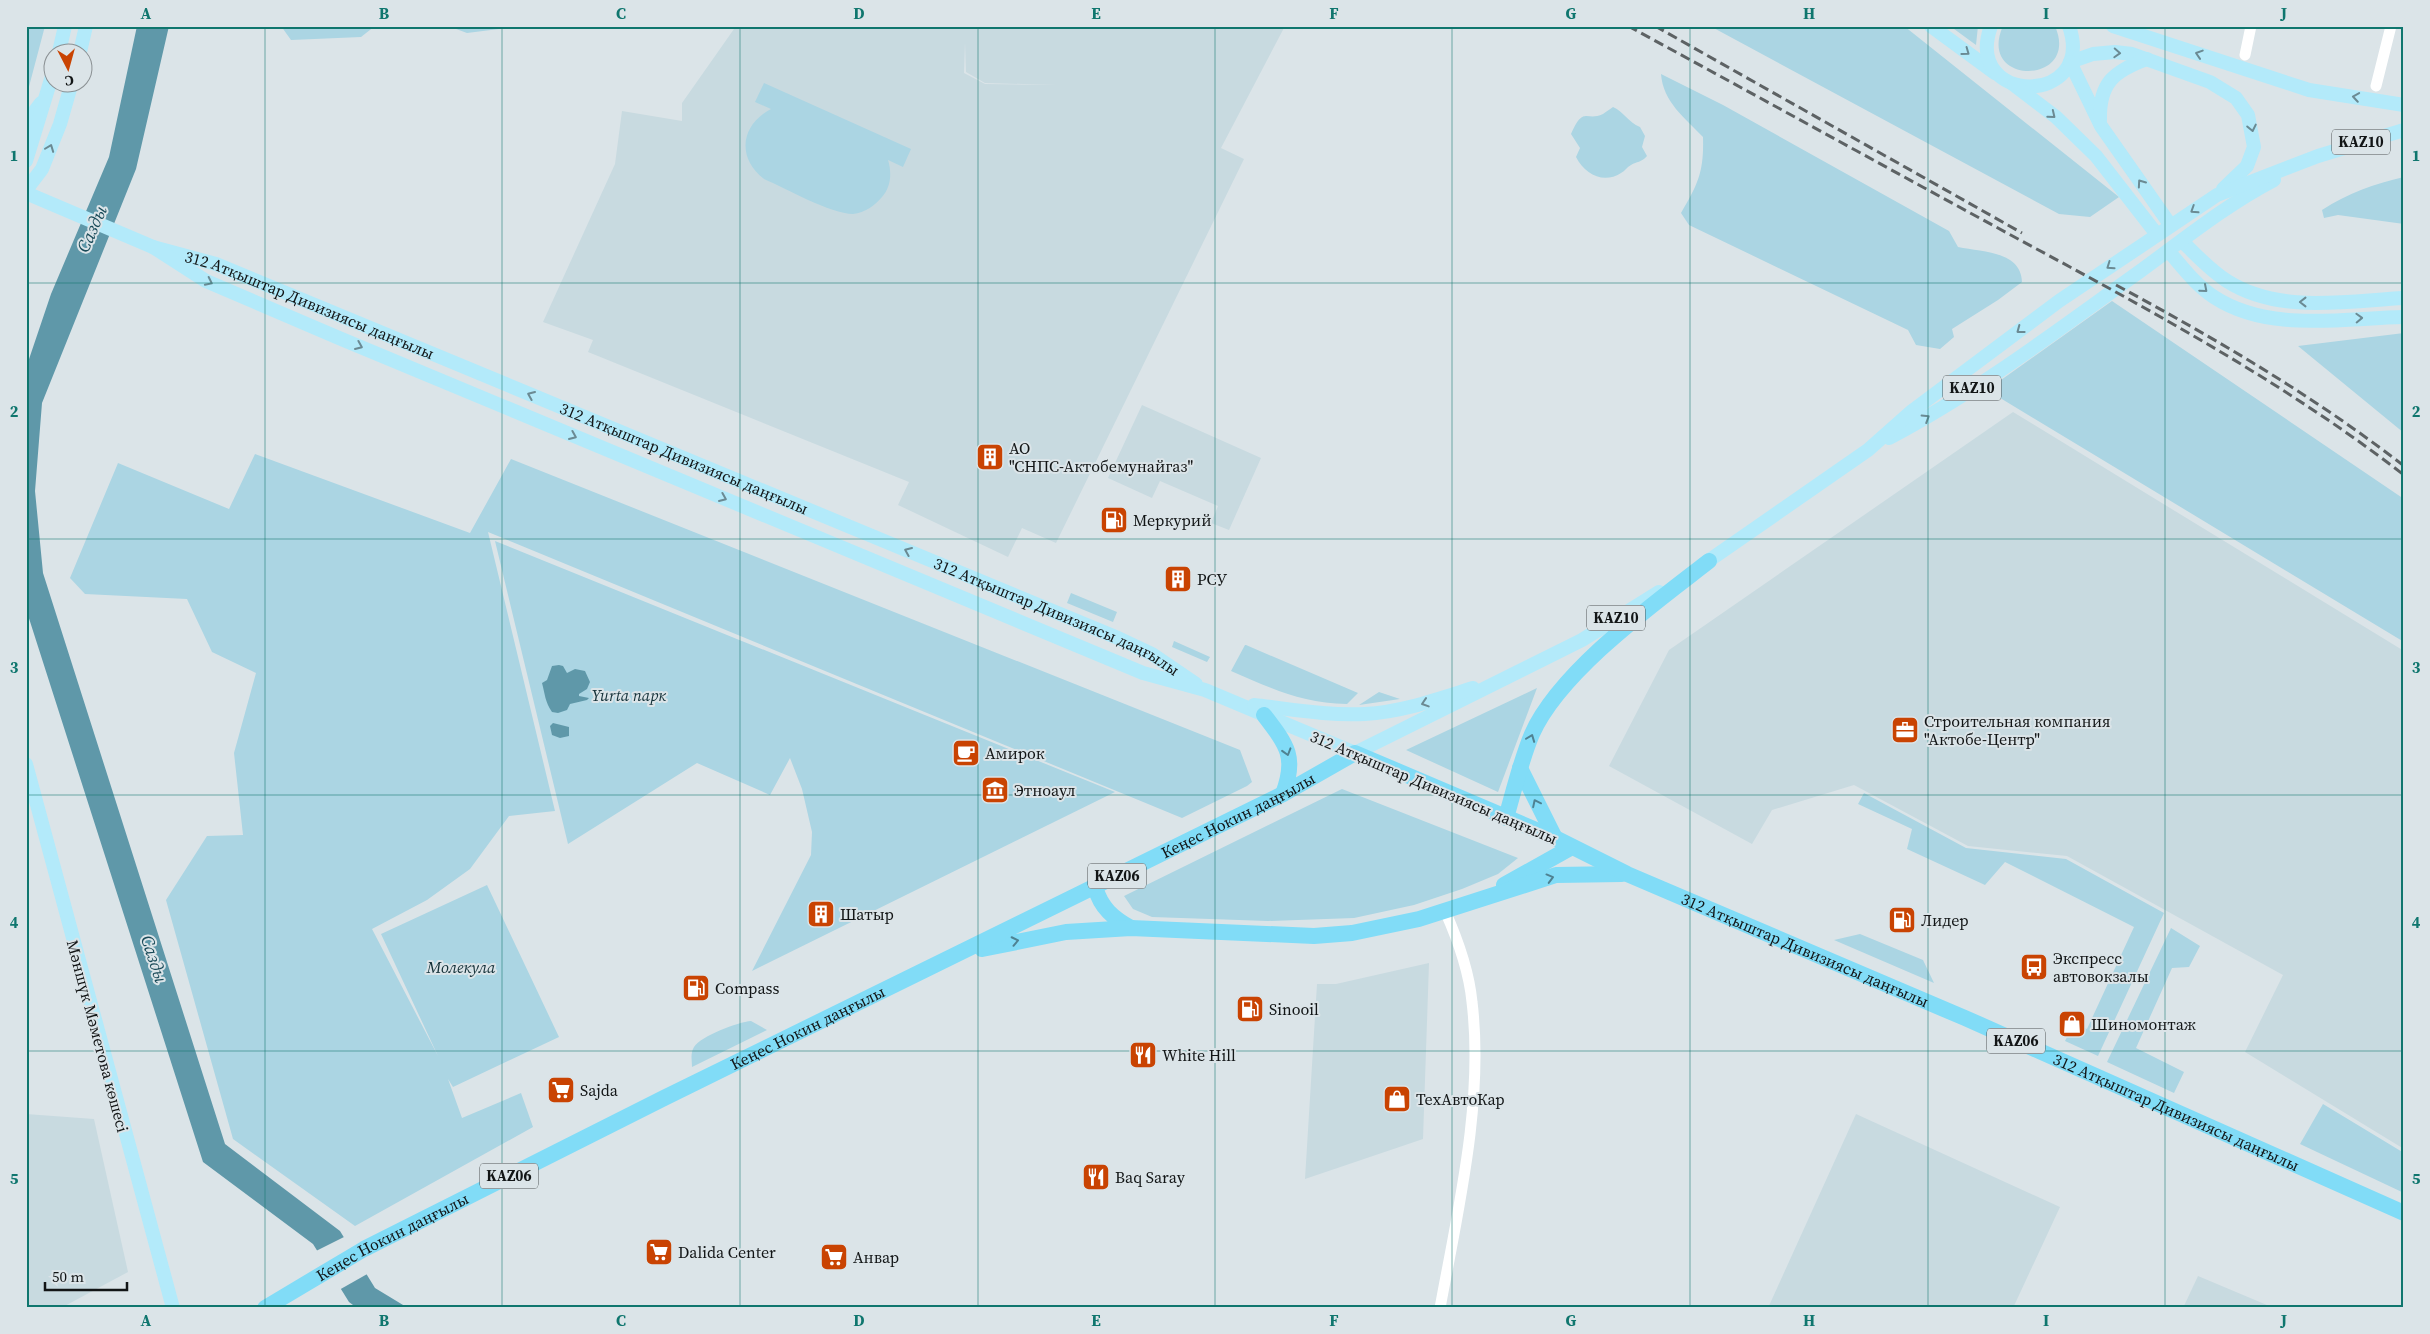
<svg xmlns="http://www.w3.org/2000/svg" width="2430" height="1334" font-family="'Source Serif 4',serif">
	<rect width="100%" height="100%" fill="#dbe4e8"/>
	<path fill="#c8dae0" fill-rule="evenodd" d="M755,26H1285L1221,148L1244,159L1056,543L1022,528L1008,557L898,505L909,482L588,352L593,340L543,322L615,164L622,111L682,121V103L734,29ZM965,42L966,72L985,83L1057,85L985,84L964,73Z
		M1142,405L1261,458L1229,530L1211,523L1218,506L1160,481L1152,498L1108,478Z
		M2013,412L2404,651V1149L2245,1052L2283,975L2067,856L1968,846L1854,785L1772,810L1752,844L1609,766L1669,650Z
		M1429,963L1423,1139L1305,1179L1317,984H1336Z
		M26,1114L94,1119L128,1272L61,1308H26Z
		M1856,1114L2060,1207L2013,1308H1768Z
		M2198,1276L2274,1308H2183Z"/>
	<path fill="#abd5e3" d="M26,26H45L26,98Z
		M281,26H375L361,37L291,40Z
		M448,26H504L499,29L467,33Z
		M1710,26H1904L2119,197L2090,217L2059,214Z
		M1950,26H1978L1976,45Z
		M2003,26H2055C2081,86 1976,86 2003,26Z
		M1661,74L1723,105L1949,231L1958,247C1982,252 2021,251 2022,282L1998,300L1952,329L1954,337L1940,349L1916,345L1908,330L1689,225L1681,213C1698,184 1704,172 1703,137C1685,118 1663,102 1661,74Z
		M764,83L911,149L903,167L888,160C892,173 891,187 882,197C875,205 865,213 853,214C831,214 785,188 764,179C736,157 741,125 771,109L755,102Z
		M1613,107C1624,112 1628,122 1640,127L1645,136L1642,147L1647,156C1641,163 1637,161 1631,165C1627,167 1625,171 1621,173C1604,184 1585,175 1576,157L1580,148L1571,134C1584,105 1586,122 1603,114C1606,112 1610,109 1613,107Z
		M2404,177V224L2338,215L2324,218L2322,210C2348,193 2374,184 2404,177Z
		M2112,301L2404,499V642L1987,390Z
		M2404,333V433L2298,346Z
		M255,454L470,533L511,459L1240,750L1252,782L1247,786L1182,818L488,532L555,811L509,816L470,869L427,900L372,929L438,1056L381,934L487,885L559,1037L453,1087L448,1079L462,1118L521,1093L533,1127L355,1226L233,1139L166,900L207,836L243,835L234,753L256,673L212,652L187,599L85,594L70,578L118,463L229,509Z
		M495,541L1115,792L752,971L811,855L812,832L802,789L790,758L770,795L697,763L568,844Z
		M1071,593L1117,612L1113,622L1067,603Z
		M1174,641L1210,657L1207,662L1172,647Z
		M1245,645H1246L1358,693L1347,704C1301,703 1273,689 1231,671Z
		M1537,688L1498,792L1406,750Z
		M1379,692L1400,699L1359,705Z
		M1342,789L1518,858L1498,874L1462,889L1414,905L1354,918L1268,921L1152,917L1133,909L1124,896Z
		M1864,793L1966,848L2066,859L2164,913L2098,1056L2065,1041L2074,1023L2087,1029L2134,927L2005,862L1985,885L1907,849L1912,829L1858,804Z
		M2171,928L2200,946L2189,967L2172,968L2136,1048L2184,1072L2174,1093L2107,1062Z
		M1860,934L1923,960L1934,983L1834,940Z
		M751,1021L767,1030L692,1067C692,1060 690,1054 694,1047C701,1036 738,1022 751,1021Z
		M2323,1104L2404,1153V1193L2300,1144Z"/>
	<path fill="#5f98a9" d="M137,26H169L136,169L42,403L35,491L43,573L225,1144L340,1231L375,1288L408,1308H357L349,1302L313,1244L203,1162L26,609V368L51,294L109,157Z
		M559,665L563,666L567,673L575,669L585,671L590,682L587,689L579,694V696L589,698L587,700L570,704L567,710L558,713L552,712C545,702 545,694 542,683L547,680L552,666Z
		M553,723L569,727V736L560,738L552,735L550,726Z"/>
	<path fill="#dbe4e8" d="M346,1236L369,1273L339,1290L314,1252Z"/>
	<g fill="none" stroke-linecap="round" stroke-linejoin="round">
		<path stroke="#fff" stroke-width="11" d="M2245,55L2251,26
			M2376,86L2391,26
			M1440,1308C1458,1210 1484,1101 1472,1002C1469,971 1458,940 1445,911"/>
		<g stroke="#b3eafa" stroke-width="14">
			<path d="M1931,26L1995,73"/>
			<path d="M1991,26C1962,106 2097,107 2069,26"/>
			<path d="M2113,26L2309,90L2404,105"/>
			<path d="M59,52L65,26"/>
			<path d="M80,52L86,26"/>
			<path d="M2070,62L2093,54L2115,52L2132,54L2210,82L2236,98L2248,115L2254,147L2247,166L2223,189"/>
			<path d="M2070,62L2101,126L2169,223"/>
			<path d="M2014,85L2056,117L2096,156L2155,232"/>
			<path d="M2100,120C2099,83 2114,71 2147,59"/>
			<path d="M26,123L41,103"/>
			<path d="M26,161L52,76"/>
			<path d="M26,190L42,169L60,124L72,82"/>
			<path id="s1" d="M26,193L153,247L216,264L1118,638L1152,654L1196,684"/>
			<path d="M2184,243C2197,256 2210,270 2227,281C2279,314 2345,301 2404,298"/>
			<path d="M153,247L206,281L339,338L1143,673L1205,690L1355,753L1582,640L1659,592"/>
			<path d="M2171,254C2184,269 2197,286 2214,297C2269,333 2342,318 2404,317"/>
			<path d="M1889,438C1978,391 2058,330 2139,272C2183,240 2226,205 2274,180"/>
			<path d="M1701,566L1868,450L1912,411L2059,301L2217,195L2318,156L2404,130"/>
			<path d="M1254,705C1290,709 1328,716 1365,714C1402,712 1438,699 1473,688"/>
			<path d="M26,764L173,1308"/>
		</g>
		<g stroke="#81dcf7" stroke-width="16">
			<path d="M1264,715C1287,745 1297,757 1283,794"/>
			<path d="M1520,768L1555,838"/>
			<path d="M1506,818C1514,790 1521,760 1532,734C1560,671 1655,603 1709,561"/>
			<path d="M1504,885L1572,847"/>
			<path d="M1095,887C1101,908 1113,918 1131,928"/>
			<path d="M982,949L1066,932L1131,928L1314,936L1352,933L1419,919L1556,875L1622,874"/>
			<path id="s2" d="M265,1308L364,1249L664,1098L1283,794L1355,753L1555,838L1627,874L1965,1018L2404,1213"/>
		</g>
		<path stroke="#5d6264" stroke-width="3" stroke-dasharray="10 5" stroke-linecap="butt" d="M1628,26C1759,97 1889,169 2020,240C2152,311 2285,383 2404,475
			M1655,26L2022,233
			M2116,285C2216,339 2314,396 2404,466"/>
	</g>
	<defs><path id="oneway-chevron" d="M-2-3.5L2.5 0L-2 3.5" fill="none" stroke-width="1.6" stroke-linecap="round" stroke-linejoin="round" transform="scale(1.25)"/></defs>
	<g stroke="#6b8a93">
		<use href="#oneway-chevron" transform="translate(1966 52) rotate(36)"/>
		<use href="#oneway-chevron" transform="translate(2117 53) rotate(3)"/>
		<use href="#oneway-chevron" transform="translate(2199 54) rotate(-162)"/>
		<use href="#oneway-chevron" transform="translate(2356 97) rotate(-171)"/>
		<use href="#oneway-chevron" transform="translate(2052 115) rotate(39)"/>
		<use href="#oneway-chevron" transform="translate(2252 128) rotate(78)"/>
		<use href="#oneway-chevron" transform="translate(50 148) rotate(-69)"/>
		<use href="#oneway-chevron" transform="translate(2141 183) rotate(-125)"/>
		<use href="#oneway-chevron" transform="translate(2194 210) rotate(147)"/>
		<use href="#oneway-chevron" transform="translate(2110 266) rotate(145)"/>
		<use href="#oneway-chevron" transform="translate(209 282) rotate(26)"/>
		<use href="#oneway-chevron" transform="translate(2204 289) rotate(41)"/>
		<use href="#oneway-chevron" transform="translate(2303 302) rotate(180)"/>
		<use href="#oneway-chevron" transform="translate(2359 318) rotate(-2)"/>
		<use href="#oneway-chevron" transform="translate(2020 330) rotate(143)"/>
		<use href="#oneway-chevron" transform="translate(359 346) rotate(23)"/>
		<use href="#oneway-chevron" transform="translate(531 395) rotate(-157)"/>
		<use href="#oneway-chevron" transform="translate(1926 418) rotate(-32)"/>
		<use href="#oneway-chevron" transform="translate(573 436) rotate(23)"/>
		<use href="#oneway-chevron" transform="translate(723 498) rotate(23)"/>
		<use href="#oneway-chevron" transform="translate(908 551) rotate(-157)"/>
		<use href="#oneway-chevron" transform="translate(1425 703) rotate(162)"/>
	</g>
	<g stroke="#4f8292">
		<use href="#oneway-chevron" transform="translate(1531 738) rotate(-69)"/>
		<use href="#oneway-chevron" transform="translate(1287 752) rotate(73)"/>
		<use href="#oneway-chevron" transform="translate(1536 803) rotate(-116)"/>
		<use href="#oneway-chevron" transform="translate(1550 878) rotate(-15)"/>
		<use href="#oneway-chevron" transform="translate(1015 941) rotate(-12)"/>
	</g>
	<path fill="none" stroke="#0f766e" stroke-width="1" stroke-opacity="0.55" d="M265,26V1308M502,26V1308M740,26V1308M978,26V1308M1215,26V1308M1452,26V1308M1690,26V1308M1928,26V1308M2165,26V1308M26,283H2404M26,539H2404M26,795H2404M26,1051H2404"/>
	<defs>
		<g id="building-square" transform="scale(1.4375)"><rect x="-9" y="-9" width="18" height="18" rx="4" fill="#c94302" stroke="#dbe4e8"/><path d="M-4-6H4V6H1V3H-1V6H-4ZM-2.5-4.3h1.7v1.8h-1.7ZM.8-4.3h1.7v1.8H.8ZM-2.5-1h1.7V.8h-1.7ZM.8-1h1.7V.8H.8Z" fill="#fff"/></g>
		<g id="fuel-square" transform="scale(1.4375)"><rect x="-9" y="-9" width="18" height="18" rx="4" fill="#c94302" stroke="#dbe4e8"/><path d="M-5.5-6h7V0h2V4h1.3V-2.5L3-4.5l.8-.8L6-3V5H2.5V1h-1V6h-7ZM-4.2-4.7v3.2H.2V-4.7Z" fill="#fff"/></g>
		<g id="office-square" transform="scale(1.4375)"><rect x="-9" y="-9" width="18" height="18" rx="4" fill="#c94302" stroke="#dbe4e8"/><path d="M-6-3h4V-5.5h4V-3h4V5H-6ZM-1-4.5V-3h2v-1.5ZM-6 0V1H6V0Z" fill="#fff"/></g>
		<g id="cafe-square" transform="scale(1.4375)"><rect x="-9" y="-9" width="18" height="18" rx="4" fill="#c94302" stroke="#dbe4e8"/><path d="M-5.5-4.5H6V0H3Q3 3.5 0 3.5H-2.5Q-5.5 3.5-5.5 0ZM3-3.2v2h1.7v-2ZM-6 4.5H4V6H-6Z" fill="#fff"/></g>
		<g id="museum-square" transform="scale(1.4375)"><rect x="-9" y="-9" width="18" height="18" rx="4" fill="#c94302" stroke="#dbe4e8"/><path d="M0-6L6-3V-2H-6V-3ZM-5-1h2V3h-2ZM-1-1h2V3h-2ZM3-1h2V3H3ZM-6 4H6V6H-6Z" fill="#fff"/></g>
		<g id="bus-square" transform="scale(1.4375)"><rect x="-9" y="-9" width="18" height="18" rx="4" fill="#c94302" stroke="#dbe4e8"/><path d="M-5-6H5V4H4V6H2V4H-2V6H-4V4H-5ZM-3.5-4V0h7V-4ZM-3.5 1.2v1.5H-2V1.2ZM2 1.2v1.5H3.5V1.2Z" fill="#fff"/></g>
		<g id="shop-square" transform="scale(1.4375)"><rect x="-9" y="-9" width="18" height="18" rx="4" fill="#c94302" stroke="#dbe4e8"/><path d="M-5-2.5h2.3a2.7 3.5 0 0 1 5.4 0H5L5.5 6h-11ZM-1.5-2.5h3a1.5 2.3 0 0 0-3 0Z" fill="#fff"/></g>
		<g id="restaurant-square" transform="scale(1.4375)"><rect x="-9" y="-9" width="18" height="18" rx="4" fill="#c94302" stroke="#dbe4e8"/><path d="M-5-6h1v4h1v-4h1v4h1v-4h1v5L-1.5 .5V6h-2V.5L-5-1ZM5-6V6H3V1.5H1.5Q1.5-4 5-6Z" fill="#fff"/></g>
		<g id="supermarket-square" transform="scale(1.4375)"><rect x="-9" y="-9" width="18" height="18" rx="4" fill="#c94302" stroke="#dbe4e8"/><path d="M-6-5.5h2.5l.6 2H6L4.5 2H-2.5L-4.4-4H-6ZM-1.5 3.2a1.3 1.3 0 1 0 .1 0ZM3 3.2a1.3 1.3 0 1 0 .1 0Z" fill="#fff"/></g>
	</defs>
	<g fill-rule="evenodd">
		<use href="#building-square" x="990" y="457"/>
		<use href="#fuel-square" x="1114" y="520"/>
		<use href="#building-square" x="1178" y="579"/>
		<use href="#office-square" x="1905" y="730"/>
		<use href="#cafe-square" x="966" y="753"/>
		<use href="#museum-square" x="995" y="790"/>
		<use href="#building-square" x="821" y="914"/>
		<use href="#fuel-square" x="1902" y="920"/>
		<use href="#bus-square" x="2034" y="967"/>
		<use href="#fuel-square" x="696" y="988"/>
		<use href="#fuel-square" x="1250" y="1009"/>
		<use href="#shop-square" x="2072" y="1024"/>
		<use href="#restaurant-square" x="1143" y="1055"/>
		<use href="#supermarket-square" x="561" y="1090"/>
		<use href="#shop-square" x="1397" y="1099"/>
		<use href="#restaurant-square" x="1096" y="1177"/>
		<use href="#supermarket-square" x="659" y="1252"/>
		<use href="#supermarket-square" x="834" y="1257"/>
	</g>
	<g text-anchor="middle" stroke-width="4" stroke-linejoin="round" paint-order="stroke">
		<g fill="#dbe4e8" stroke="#4e5355" stroke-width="1">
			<rect x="2332" y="129.5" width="58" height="25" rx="4"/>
			<rect x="1943" y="375.5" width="58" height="25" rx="4"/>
			<rect x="1587" y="605.5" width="58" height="25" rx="4"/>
			<rect x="1088" y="863.5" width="58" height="25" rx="4"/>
			<rect x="1987" y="1028.5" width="58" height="25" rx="4"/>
			<rect x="480" y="1163.5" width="58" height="25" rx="4"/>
		</g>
		<g font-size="15" font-weight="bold" fill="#121516">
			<text x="2361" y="147">KAZ10</text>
			<text x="1972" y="393">KAZ10</text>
			<text x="1616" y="623">KAZ10</text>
			<text x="1117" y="881">KАZ06</text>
			<text x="2016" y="1046">KАZ06</text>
			<text x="509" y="1181">KАZ06</text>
		</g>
		<g font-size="16" fill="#121516" stroke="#dbe4e8">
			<text dy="6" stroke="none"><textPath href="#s1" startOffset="305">312 Атқыштар Дивизиясы даңғылы</textPath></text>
			<text dy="6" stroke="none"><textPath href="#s1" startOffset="710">312 Атқыштар Дивизиясы даңғылы</textPath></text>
			<text dy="6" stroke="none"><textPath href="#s1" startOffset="1115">312 Атқыштар Дивизиясы даңғылы</textPath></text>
			<text transform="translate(1434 787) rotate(23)" y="6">312 Атқыштар Дивизиясы даңғылы</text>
			<text dy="6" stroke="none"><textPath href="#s2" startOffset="1091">Кеңес Нокин даңғылы</textPath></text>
			<text dy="6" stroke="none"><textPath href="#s2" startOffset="1715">312 Атқыштар Дивизиясы даңғылы</textPath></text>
			<text dy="6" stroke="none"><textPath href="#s2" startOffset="611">Кеңес Нокин даңғылы</textPath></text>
			<text transform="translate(98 1036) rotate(75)" y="6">Мәншүк Мәметова көшесі</text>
			<text dy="6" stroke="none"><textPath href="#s2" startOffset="2120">312 Атқыштар Дивизиясы даңғылы</textPath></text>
			<text dy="6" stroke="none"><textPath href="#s2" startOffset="146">Кеңес Нокин даңғылы</textPath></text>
		</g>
		<g font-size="16" fill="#121516" stroke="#dbe4e8" text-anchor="start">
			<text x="1009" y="454">АО<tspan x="1009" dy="18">"СНПС-Актобемунайгаз"</tspan></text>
			<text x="1133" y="526">Меркурий</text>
			<text x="1197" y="585">РСУ</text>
			<text x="1924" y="727">Строительная компания<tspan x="1924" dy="18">"Актобе-Центр"</tspan></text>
			<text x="985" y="759">Амирок</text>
			<text x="1014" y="796">Этноаул</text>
			<text x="840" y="920">Шатыр</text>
			<text x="1921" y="926">Лидер</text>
			<text x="2053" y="964">Экспресс<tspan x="2053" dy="18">автовокзалы</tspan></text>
			<text x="715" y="994">Compass</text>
			<text x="1269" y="1015">Sinooil</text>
			<text x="2091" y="1030">Шиномонтаж</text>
			<text x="1162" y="1061">White Hill</text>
			<text x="580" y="1096">Sajda</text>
			<text x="1416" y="1105">ТехАвтоКар</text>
			<text x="1115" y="1183">Baq Saray</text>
			<text x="678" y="1258">Dalida Center</text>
			<text x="853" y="1263">Анвар</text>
		</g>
		<g font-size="16" font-style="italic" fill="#133038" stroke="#dbe4e8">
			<text x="629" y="701">Yurta парк</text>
			<text x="461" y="973">Молекула</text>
		</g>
		<g font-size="18" font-style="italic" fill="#194a58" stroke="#dbe4e8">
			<text transform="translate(92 229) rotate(-66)" y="6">Сазды</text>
			<text transform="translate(154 959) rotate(72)" y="6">Сазды</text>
		</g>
	</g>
	<rect width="2430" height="1334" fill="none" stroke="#dbe4e8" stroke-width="55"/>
	<g transform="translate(68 68) rotate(174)"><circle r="24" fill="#dbe4e8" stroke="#8b9194"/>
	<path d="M0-4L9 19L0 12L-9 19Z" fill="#c94302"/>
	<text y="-8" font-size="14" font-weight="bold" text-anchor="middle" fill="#121516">С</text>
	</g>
	<path d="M45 1282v8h82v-8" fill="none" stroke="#121516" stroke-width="2.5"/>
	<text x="52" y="1282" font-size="15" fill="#121516" stroke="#dbe4e8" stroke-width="4" paint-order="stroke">50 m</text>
	<rect x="28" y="28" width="2374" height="1278" fill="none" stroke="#0f766e" stroke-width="2"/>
	<g font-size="16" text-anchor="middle" font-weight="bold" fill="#0f766e">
		<text x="146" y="19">A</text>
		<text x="384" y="19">B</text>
		<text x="621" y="19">C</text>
		<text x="859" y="19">D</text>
		<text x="1096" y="19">E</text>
		<text x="1334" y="19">F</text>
		<text x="1571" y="19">G</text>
		<text x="1809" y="19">H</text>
		<text x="2046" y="19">I</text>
		<text x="2284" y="19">J</text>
		<text x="14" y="161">1</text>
		<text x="2416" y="161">1</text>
		<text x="14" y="417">2</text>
		<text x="2416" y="417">2</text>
		<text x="14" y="673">3</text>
		<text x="2416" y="673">3</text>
		<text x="14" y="928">4</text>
		<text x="2416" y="928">4</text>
		<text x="14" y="1184">5</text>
		<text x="2416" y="1184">5</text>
		<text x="146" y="1326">A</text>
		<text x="384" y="1326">B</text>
		<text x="621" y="1326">C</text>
		<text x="859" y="1326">D</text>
		<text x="1096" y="1326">E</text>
		<text x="1334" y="1326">F</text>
		<text x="1571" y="1326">G</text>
		<text x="1809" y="1326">H</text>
		<text x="2046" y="1326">I</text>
		<text x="2284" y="1326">J</text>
	</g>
</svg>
